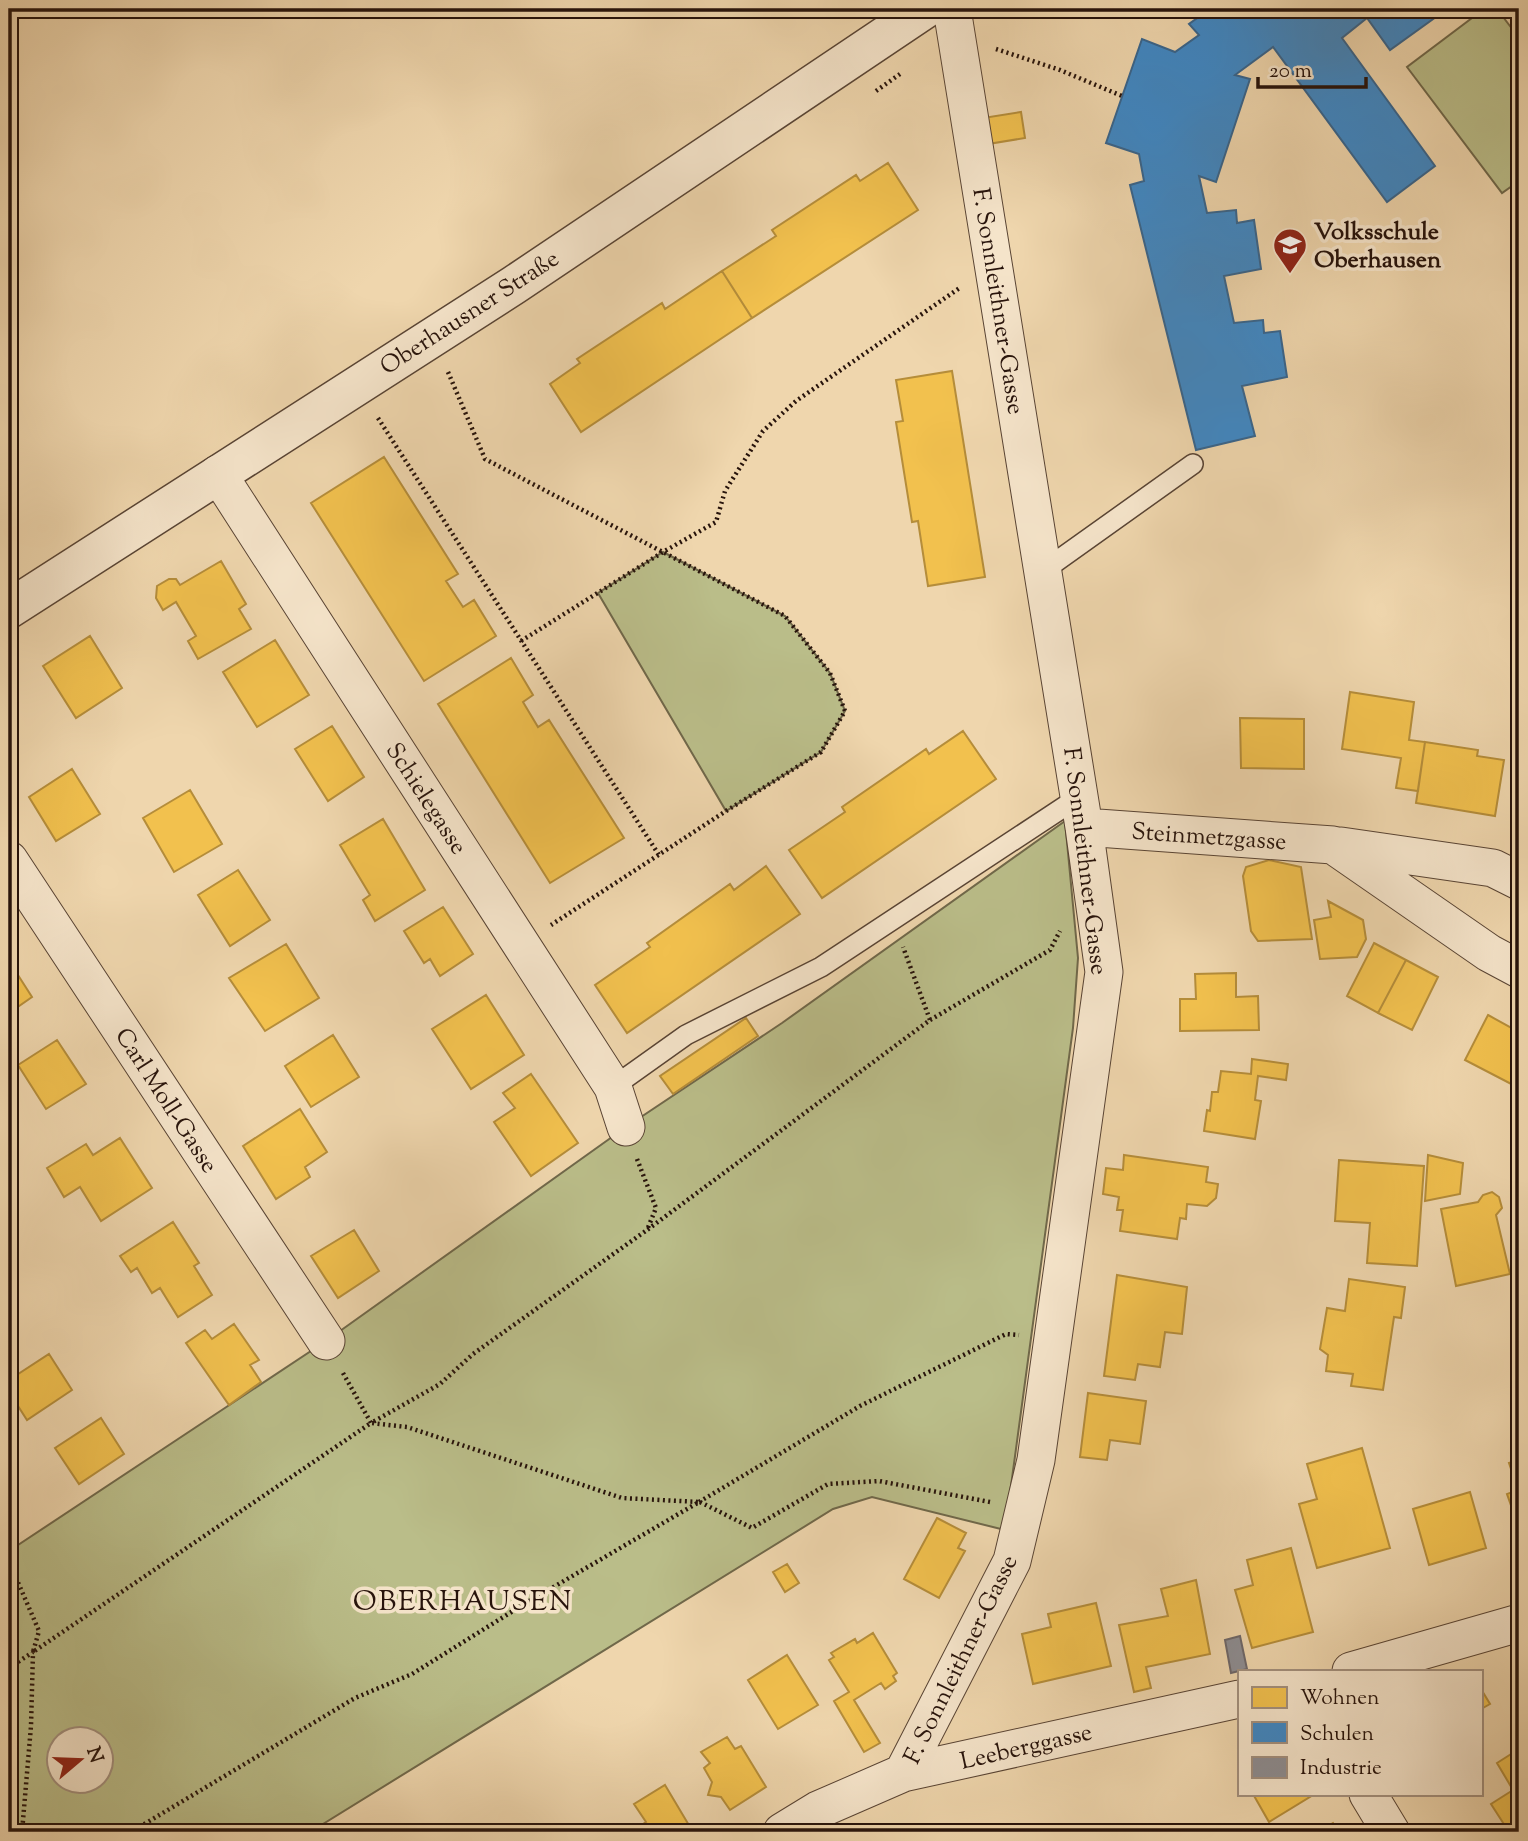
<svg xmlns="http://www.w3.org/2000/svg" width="1528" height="1841" font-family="'Sorts Mill Goudy',serif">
	<rect width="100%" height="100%" fill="#efd6ad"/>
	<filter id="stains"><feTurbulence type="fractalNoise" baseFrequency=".00286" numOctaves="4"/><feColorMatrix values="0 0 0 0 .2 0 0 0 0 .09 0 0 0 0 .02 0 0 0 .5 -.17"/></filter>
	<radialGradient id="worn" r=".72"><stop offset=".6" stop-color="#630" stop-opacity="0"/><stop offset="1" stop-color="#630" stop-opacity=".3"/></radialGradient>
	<path fill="#babd89" stroke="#70684a" stroke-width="2" fill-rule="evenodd" d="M1484,9H1497L1519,38V181L1502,193L1407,67Z
		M663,552L785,616L830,673L845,711L821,752L726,811L598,593Z
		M1065,821L1078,958L1073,1028L1005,1530L872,1497L833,1509L310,1832H9V1551L326,1341L626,1127L782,1023ZM60,1740H102V1782H60Z"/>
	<path fill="#f2c14e" stroke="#b58d3a" stroke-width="2" d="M1021,112L1025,138L988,144L983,118Z
		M888,163L918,210L752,318L722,271L776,236L772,230L856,175L860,181Z
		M722,271L752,318L581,432L550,384L580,363L577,359L662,303L665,309Z
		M952,371L985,577L928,586L918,521L912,522L896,422L903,421L896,380Z
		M384,457L458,574L446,581L463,607L474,600L496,636L424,681L311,503Z
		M221,561L246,604L239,609L251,629L198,659L188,641L196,636L176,602L163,610L156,598L157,586L169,579H176L180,585Z
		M90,636L122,688L76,718L43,666Z
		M275,640L309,695L257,727L223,672Z
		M511,658L533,695L523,702L538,727L549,720L624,838L550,883L438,704Z
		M1350,692L1414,702L1409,740L1425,742L1418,791L1396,788L1401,758L1342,749Z
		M1240,718L1304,719V769L1241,768Z
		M332,726L364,777L328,801L295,749Z
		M963,731L996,779L822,898L789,850L845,812L842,807L926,749L929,754Z
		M1425,742L1478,750L1477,756L1504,760L1495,816L1416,803Z
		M72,769L100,814L56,841L29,797Z
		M190,790L222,844L174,872L143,818Z
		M383,819L425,890L375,921L363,900L370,895L340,845Z
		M1269,860L1301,867L1312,939L1258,941L1251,931L1243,876L1246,867Z
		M766,866L800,914L627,1033L595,985L650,947L647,943L730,884L734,890Z
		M238,870L270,920L230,946L198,895Z
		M1328,901L1363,920L1366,939L1357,957L1320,959L1314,920L1331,917Z
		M443,907L473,954L440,976L430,959L424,963L404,931Z
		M1374,943L1406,960L1378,1013L1347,996Z
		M286,944L319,998L265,1031L229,978Z
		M1406,960L1438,977L1412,1030L1378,1013Z
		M9,961L32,997L9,1013Z
		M1236,973V997L1258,996L1259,1030L1180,1031V999H1196L1195,974Z
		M486,995L524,1055L471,1089L432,1029Z
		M1488,1015L1519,1032V1088L1465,1060Z
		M746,1018L758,1036L673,1094L660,1076Z
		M333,1035L359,1077L311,1107L285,1066Z
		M57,1040L86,1084L46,1109L18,1065Z
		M1252,1059L1288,1064L1286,1080L1258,1076L1255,1100L1261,1101L1255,1139L1204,1131L1207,1110L1210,1111L1212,1092H1218L1221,1071L1251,1074Z
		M531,1074L578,1143L531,1176L494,1122L515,1108L503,1093Z
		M300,1109L327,1152L305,1167L310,1177L276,1199L243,1146Z
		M120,1138L152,1188L101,1221L80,1187L64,1197L47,1168L86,1144L93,1155Z
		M1124,1155L1208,1167L1206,1182L1218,1184L1216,1198L1207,1206L1187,1204L1186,1219L1180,1218L1177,1239L1120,1231L1123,1210H1117L1119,1197L1103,1194L1106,1168L1123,1170Z
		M1428,1155L1463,1163L1460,1194L1425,1201Z
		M1339,1160L1424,1166L1417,1266L1367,1263L1370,1223L1335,1221Z
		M1492,1192L1499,1197L1502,1208L1496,1215L1510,1274L1456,1286L1441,1209L1478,1202L1483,1195Z
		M173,1222L199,1263L194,1266L212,1295L178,1317L160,1288L152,1293L137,1268L131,1272L120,1256Z
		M354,1230L379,1271L338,1298L311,1256Z
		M1117,1275L1187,1287L1182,1334L1165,1332L1160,1367L1138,1364L1135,1380L1104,1376Z
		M1349,1279L1405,1287L1401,1318L1394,1317L1383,1390L1351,1386L1353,1374L1326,1371L1328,1355L1320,1349L1327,1308L1345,1311Z
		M234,1324L259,1360L250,1365L261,1382L229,1405L186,1343L205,1330L212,1339Z
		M49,1354L72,1390L27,1420L9,1392V1380Z
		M1088,1393L1146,1401L1140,1444L1110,1440L1107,1460L1080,1457Z
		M101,1418L124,1454L79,1484L55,1448Z
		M1362,1448L1390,1548L1317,1568L1299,1504L1317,1499L1307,1464Z
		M1519,1460V1528L1507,1494L1518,1490L1509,1463Z
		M1470,1492L1486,1548L1429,1565L1413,1509Z
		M937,1518L966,1533L958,1548L965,1551L939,1598L904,1579Z
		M1291,1548L1313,1632L1252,1648L1235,1590L1253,1585L1247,1560Z
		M787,1564L799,1583L785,1592L773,1572Z
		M1196,1580L1210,1654L1146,1667L1151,1688L1134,1692L1119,1625L1168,1616L1161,1589Z
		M1096,1603L1111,1666L1033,1684L1022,1634L1051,1627L1048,1614Z
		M873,1633L897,1673L893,1676L896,1681L885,1689L881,1683L854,1700L880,1743L864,1752L834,1701L849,1692L829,1660L834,1657L831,1653L855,1639L857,1643Z
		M787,1655L818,1705L778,1729L748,1680Z
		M1481,1689L1490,1704L1481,1709Z
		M727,1737L735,1749L741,1746L766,1787L730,1810L721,1797L708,1795L712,1782L704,1768L710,1763L701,1752Z
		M1519,1749V1832H1509L1491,1804L1513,1790L1497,1763Z
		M665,1785L693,1832H636L634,1830L646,1822L634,1804Z
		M1253,1794H1312L1313,1795L1269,1822Z
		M1333,1823L1339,1832H1317Z"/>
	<path fill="#3f88c5" stroke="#38658d" stroke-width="2" d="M1210,9H1447L1390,50L1367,18L1342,38L1435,166L1387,202L1273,47L1235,75L1250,79L1216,182L1199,176L1207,213L1236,210L1237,223L1254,220L1261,269L1224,276L1234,323L1263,320L1264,333L1280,331L1287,377L1242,386L1255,436L1196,450L1130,185L1144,181L1139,154L1106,143L1142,39L1175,52L1199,35L1189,24Z"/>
	<path fill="#8d8d92" stroke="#6e686a" stroke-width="2" d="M1240,1636L1247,1669L1231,1673L1225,1640Z"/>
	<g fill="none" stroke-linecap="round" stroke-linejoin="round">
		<g stroke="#594434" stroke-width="22">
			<path id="service" d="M1043,571L1193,464
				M613,1087L686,1035L821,967L1079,797"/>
		</g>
		<g stroke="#594434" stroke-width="39">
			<path id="minor" d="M218,474L613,1087L626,1127
				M1084,827L1333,845L1489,953L1519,969
				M1341,846L1493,868L1519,881
				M9,860L326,1341
				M1351,1671L1519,1623
				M903,1773L1012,1561L1036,1460L1104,972L1084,827L952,9
				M1368,1794L1391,1832
				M782,1832L818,1810L903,1773L1239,1699"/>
		</g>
		<g stroke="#594434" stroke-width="41">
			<path id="tertiary" d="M9,609L514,285L925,9"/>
		</g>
		<path stroke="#27130b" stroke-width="4.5" stroke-dasharray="2 3.5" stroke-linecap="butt" d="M989,15L1004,9
			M996,49L1060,70L1122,96
			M876,91L900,74
			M448,372L485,459L785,616L830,673L845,711L821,752L726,811L551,925
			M378,418L659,855
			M521,641L663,552L716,522L725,491L763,431L796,401L961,287
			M930,1020L1050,950L1060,931
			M637,1159L656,1208L647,1230L930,1020L903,947
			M343,1373L371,1423L440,1384L473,1354L647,1230
			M699,1502L860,1406L1006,1334L1019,1335
			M700,1502L752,1528L828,1484L879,1481L990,1502
			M9,1578L17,1580L39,1631L33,1652L371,1423L407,1427L622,1498L699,1502L521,1606L412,1674L355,1698L131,1832
			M9,1668L33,1652L31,1726L22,1832"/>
		<use href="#service" stroke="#f5e4ca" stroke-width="19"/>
		<use href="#minor" stroke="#f5e4ca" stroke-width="37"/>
		<use href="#tertiary" stroke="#f5e4ca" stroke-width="38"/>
	</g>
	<defs>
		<g id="school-pin" transform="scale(1.75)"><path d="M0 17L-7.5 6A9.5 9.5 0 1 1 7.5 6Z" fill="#8f2418" stroke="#f5e4ca"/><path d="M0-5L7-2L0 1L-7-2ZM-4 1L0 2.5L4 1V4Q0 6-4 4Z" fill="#fff"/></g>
	</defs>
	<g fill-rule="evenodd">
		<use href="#school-pin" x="1290" y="245"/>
	</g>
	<g text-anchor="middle" stroke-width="7" stroke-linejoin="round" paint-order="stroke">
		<g font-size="24" font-weight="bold" fill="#27130b" stroke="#f5e4ca" text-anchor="start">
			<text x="1314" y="239">Volksschule<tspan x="1314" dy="28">Oberhausen</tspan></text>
		</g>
		<g font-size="24" fill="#27130b" stroke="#f5e4ca">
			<text transform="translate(999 301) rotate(81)" y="8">F. Sonnleithner-Gasse</text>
			<text transform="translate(469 312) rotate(-33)" y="8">Oberhausner Straße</text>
			<text transform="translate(427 798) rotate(57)" y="8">Schielegasse</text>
			<text transform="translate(1209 836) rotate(4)" y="8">Steinmetzgasse</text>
			<text transform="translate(1086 861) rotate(83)" y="8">F. Sonnleithner-Gasse</text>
			<text transform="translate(167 1100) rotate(57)" y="8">Carl Moll-Gasse</text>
			<text transform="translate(960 1659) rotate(-64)" y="8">F. Sonnleithner-Gasse</text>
			<text transform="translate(1026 1746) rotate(-13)" y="8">Leeberggasse</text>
		</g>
		<g font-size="28" letter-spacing="2" fill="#27130b" stroke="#f5e4ca">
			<text x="463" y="1610">OBERHAUSEN</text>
		</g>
	</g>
	<rect width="1528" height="1841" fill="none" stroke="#efd6ad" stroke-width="35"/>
	<rect x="10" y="10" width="1507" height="1820" fill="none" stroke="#27130b" stroke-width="3.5"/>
	<rect x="18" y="18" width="1493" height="1806" fill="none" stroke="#27130b" stroke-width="2"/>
	<rect x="1238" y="1670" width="245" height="126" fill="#f5e4ca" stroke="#a3907e" stroke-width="2"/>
	<rect x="1252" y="1687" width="35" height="21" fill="#f2c14e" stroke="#a3907e" stroke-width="2"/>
	<text x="1300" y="1704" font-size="21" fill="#27130b">Wohnen</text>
	<rect x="1252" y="1722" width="35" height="21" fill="#3f88c5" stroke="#a3907e" stroke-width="2"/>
	<text x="1300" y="1740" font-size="21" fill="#27130b">Schulen</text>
	<rect x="1252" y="1757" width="35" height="21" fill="#8d8d92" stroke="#a3907e" stroke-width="2"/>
	<text x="1300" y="1774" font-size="21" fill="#27130b">Industrie</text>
	<g transform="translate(80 1760) rotate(71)"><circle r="33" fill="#f5e4ca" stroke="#a3907e" stroke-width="2"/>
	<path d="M0-5L12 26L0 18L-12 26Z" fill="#8f2418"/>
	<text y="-10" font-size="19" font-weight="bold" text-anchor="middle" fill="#27130b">N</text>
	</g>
	<path d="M1258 77v10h108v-10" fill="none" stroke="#27130b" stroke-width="3.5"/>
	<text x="1269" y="77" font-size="21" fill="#27130b" stroke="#f5e4ca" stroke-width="5" paint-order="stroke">20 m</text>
	<rect width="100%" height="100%" filter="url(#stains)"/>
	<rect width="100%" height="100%" fill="url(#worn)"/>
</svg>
